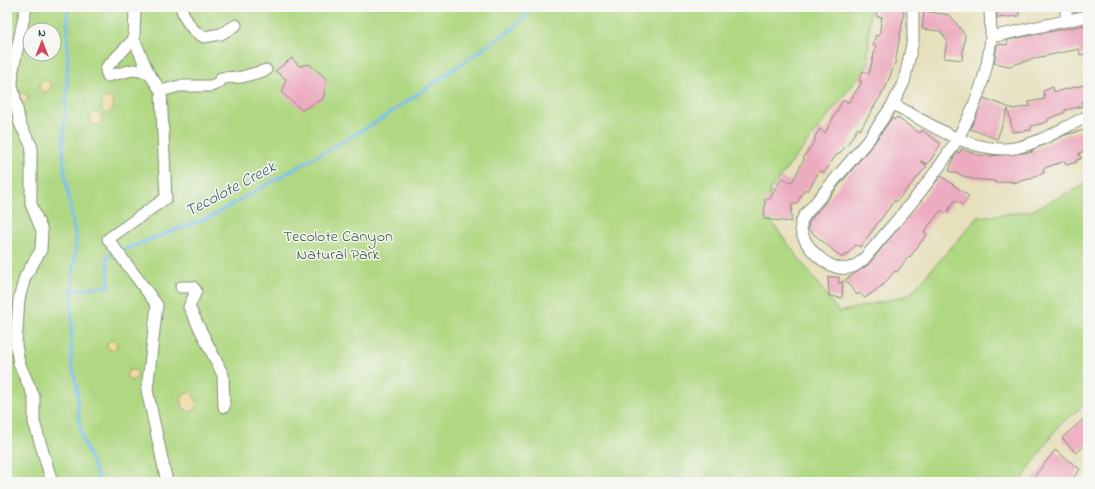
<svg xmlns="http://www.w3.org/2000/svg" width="1095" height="489" font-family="'Indie Flower',sans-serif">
	<rect width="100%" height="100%" fill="#f6f6f2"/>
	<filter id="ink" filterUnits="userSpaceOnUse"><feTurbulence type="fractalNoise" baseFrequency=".025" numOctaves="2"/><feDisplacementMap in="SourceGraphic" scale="8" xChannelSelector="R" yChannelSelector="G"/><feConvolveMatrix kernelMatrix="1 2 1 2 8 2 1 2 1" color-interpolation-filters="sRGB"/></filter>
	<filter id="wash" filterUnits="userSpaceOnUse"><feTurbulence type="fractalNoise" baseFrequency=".012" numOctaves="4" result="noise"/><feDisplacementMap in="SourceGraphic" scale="16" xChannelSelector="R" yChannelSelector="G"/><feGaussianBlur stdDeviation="0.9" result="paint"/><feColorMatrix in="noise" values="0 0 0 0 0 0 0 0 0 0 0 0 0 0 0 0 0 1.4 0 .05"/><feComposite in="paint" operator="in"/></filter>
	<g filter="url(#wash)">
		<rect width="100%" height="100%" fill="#e6e0bc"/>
		<path fill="#b0d882" stroke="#688a5b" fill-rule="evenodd" d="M7,7H870L868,65L771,189L767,216L839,312L909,295L978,217L1031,211L1088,183V402L1058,426L1020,482H7ZM30,30H54V54H30Z"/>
		<path fill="#eeda9e" stroke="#868c69" d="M39 86a6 6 0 1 1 12 0a6 6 0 1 1-12 0Z
			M18 98a5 5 0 1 1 10 0a5 5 0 1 1-10 0Z
			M107,97L112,98C115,105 113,112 106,114L103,112C100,107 101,99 107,97Z
			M90 119a6 6 0 1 1 12 0a6 6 0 1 1-12 0Z
			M107 345a5 5 0 1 1 10 0a5 5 0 1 1-10 0Z
			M126.5 375a5.5 5.5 0 1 1 11 0a5.5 5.5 0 1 1-11 0Z
			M191,392C196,399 201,408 190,412L183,408L181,399L184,394Z"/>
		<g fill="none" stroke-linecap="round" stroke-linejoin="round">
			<path stroke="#7dbff2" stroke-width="3" d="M68,7L67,90L63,138L64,169L76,241L72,290
				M120,251L210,217L282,176L380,120L515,27L533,7
				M100,482L82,438L78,414L77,387L71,361L72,290L109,286L107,256L115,253"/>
		</g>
		<g id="blocks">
			<path fill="#edabbf" d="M880,7H903L904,14L895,63L885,89L860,130L858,128L847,145L838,155L837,154L824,173L820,170L808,191L805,189L796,205L792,203L791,222L764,219L765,199H770L781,178L792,182L804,159L803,158L816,139L814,138L820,129L825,133L843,100L849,102L862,82L859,81L863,71L869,74L876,46L873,45L876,35L879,36L882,17H877L876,10L880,9Z
				M997,7H1019V16L997,18Z
				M924,11L950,15L965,35L962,60L944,58L947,40L940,31L922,29Z
				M1084,25L1088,36V53L1080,55L1079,49L1040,57L1009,66L994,63L997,45L999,44L1007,45L1008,40Z
				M292,58L299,66L309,64L327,79L323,99L302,110L282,93L286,79L275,71Z
				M1088,84V101L1082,102L1083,106L1065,110V112L1061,114L1048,119V121L1044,123L1031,126V130L1013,132L1008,109L997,139L970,129L984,98L1013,109L1030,106L1029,102L1045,99L1043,91L1053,87L1054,92Z
				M896,117L920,133L922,130L941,144L928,164L920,161L927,166L896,202L895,200L860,247L856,245L845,256L841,257L808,229L809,222L874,143L892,118L894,120Z
				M1088,129V150L1079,153L1081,159L1076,160L1077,162L1066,165L1065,161L1047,167L1043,169L1044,173L1030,179L1012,183V181L995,183V181L972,179L949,171L953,159L957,152L960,153L961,149L979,155L990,156L1033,152L1030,151L1065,135Z
				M941,176L969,196L963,205L955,200L946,214L941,210L924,232L927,234L910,257L909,256L897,272L895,271L884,284L865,298L859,293L857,295L845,280L868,265Z
				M828,277H839V284L843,281L842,298L829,296Z
				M1088,415V442L1076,453L1062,438Z
				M1055,450L1080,469L1078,472L1070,482H1030Z"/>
		</g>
	</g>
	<g filter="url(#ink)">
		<use href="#blocks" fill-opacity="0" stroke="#828e78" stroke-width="1"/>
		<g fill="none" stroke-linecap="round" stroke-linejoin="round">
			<g stroke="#828e78" stroke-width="13">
				<path id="minor" d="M26,7L13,69L12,84L20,124L32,147L31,155V204L42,231L41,250L25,277L19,299L16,345L19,363L34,397V422L52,482
					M135,7L134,39L107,67L106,71L108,76L133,70L148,72L161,91L179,86H211L220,82L221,78L242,77L266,70
					M181,7C185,20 191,31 204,37L221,34L236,25
					M913,7V40L904,82L893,104L869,139L805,215C804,217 801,221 801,223C798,244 832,276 852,267C856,266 860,262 863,260C919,193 983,130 991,37C991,27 990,17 990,7
					M1066,7V21
					M991,37L1088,16
					M134,39L148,72
					M161,91L166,198L108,239L157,305L147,390L167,482
					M893,104C929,123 972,155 1015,148C1040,143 1065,127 1088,116
					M181,287H193L196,291L189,307L223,375L224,407"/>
			</g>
			<use href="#minor" stroke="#fff" stroke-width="11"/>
		</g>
	</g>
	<g text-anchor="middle" stroke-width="3" stroke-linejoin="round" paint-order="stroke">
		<g font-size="16" fill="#3c5c44" stroke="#f6f6f2">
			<text x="338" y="241">Tecolote Canyon<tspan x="338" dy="18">Natural Park</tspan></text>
		</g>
		<g font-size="17" font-style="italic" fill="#365e64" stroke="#f6f6f2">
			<text transform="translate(230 188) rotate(-28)" y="6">Tecolote Creek</text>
		</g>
	</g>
	<rect width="1095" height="489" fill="none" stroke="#f6f6f2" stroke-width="24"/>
	<g transform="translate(42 42)"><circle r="19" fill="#f6f6f2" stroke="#a0aca6"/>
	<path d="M0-3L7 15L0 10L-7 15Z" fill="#d1495b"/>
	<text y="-6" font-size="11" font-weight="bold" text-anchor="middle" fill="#1f3d34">N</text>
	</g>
</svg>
